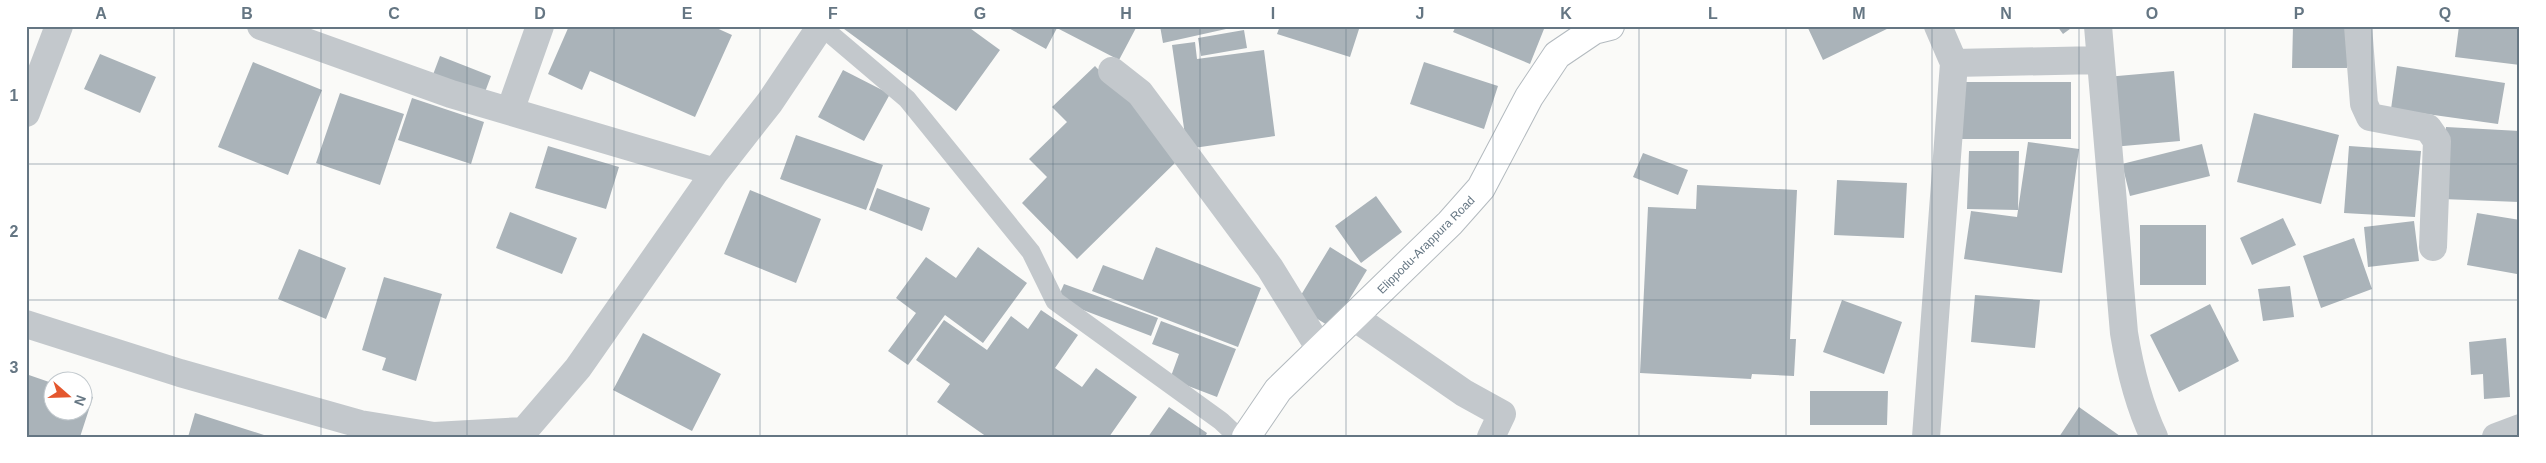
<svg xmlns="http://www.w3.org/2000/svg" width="2546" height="463" font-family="Helvetica,sans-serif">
	<rect width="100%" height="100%" fill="#fafaf8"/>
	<path fill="#aab3b9" d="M569,26H712L732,35L695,117L590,71L582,90L548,74Z
		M840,26H967L1000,50L956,111Z
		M1005,26H1137L1119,60L1057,28L1046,49Z
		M1160,26H1234L1235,27L1163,43Z
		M1280,26H1360L1350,57L1277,34Z
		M1456,26H1538L1544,29L1530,64L1453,32Z
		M1807,26H1893L1823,60Z
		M2057,26H2074L2063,34Z
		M2293,26H2347V68H2292Z
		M2459,26H2520V65L2455,57Z
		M1244,30L1247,48L1201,56L1198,38Z
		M1195,42L1197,59L1264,50L1275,136L1187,149L1172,45Z
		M100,54L156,77L140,113L84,89Z
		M440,56L491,76L482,100L431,80Z
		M253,62L322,90L288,175L218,147Z
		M1424,62L1498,86L1484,129L1410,104Z
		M1095,66L1182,156L1077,259L1022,203L1047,177L1029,159L1067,122L1052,107Z
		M2397,66L2505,83L2498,124L2391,109Z
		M843,70L890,94L864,141L818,117Z
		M2174,71L2180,141L2112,147L2106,77Z
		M1960,82H2071V139H1960Z
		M340,93L404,114L380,185L316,163Z
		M412,98L484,122L471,164L398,140Z
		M2254,113L2339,135L2321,204L2237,182Z
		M2446,127L2520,131L2519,202L2442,199Z
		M796,135L883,165L866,210L780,179Z
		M2028,142L2079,149L2062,273L1964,259L1971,211L2017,217Z
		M2202,144L2210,176L2130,196L2122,164Z
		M548,146L619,167L606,209L535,188Z
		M2349,146L2421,151L2415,217L2344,213Z
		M1969,151H2019L2018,210L1967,209Z
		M1643,153L1688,170L1678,195L1633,177Z
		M1837,180L1907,183L1904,238L1834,235Z
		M1697,185L1797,190L1790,339H1796L1794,376L1752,374L1751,379L1640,373L1648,207L1696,209Z
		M877,188L930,208L922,231L869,210Z
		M750,190L821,219L796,283L724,254Z
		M1376,196L1402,232L1361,263L1335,226Z
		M510,212L577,238L562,274L496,248Z
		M2477,213L2520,220V257L2517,274L2467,265Z
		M2283,218L2296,245L2252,265L2240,238Z
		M2414,221L2419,261L2368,267L2364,227Z
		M2140,225H2206V285H2140Z
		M2354,238L2372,289L2321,308L2303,256Z
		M978,247L1027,283L983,343L945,315L908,365L888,351L916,313L896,298L926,257L956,278Z
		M1156,247L1261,288L1238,347L1092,291L1103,265L1143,280Z
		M1330,247L1367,270L1332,328L1295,305Z
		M299,249L346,268L326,319L278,299Z
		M384,277L442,294L416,381L382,370L386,358L362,350Z
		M1064,284L1158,318L1151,336L1057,300Z
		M2290,286L2294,317L2263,321L2258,289Z
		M1975,295L2040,300L2035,348L1971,342Z
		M1842,300L1902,322L1884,374L1823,352Z
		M2210,304L2239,361L2179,392L2150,335Z
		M1041,310L1078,335L1055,368L1082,387L1096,368L1137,397L1109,437H987L937,402L950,384L916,360L944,320L987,350L1011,316L1028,329Z
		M1161,321L1236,349L1217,397L1170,379L1179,354L1152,344Z
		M643,333L721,374L692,431L613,390Z
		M2506,338L2510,397L2484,399L2483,374L2471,375L2469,342Z
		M26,374L52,383V410H82V393L93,397L80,437H26Z
		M1810,391H1888L1887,425H1810Z
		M1169,407L1207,433L1205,437H1148Z
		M2079,407L2120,436L2119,437H2059Z
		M195,413L264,435V437H188Z"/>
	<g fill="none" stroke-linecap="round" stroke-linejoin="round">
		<g stroke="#b3babf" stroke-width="30">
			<path id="secondary" d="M1246,437L1278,390L1450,223L1481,188L1529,97L1557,55L1594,30L1610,26"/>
		</g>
		<path stroke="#c3c8cc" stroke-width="19" d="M821,26L907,99L1031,252L1055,301L1221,421L1238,437"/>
		<path stroke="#c3c8cc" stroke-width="28" d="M261,26L451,94L715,172
			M2098,26L2124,333C2130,370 2138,403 2154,437
			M2358,26L2364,104L2370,117L2428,128L2437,141L2433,247
			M1954,63L2100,60
			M1112,71L1140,93L1270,268L1320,349
			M510,111L540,26
			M26,113L59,26
			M1354,317L1464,393L1502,414L1491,437
			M26,324L180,373L360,424L434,436L524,431L578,368L715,172L770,102L821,26
			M1926,437L1954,63L1938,26
			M2496,437L2520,428"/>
		<use href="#secondary" stroke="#fff" stroke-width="28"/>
	</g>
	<path fill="none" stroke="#657683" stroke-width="1" stroke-opacity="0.55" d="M174,26V437M321,26V437M467,26V437M614,26V437M760,26V437M907,26V437M1053,26V437M1200,26V437M1346,26V437M1493,26V437M1639,26V437M1786,26V437M1932,26V437M2079,26V437M2225,26V437M2372,26V437M26,164H2520M26,300H2520"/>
	<g text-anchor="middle" stroke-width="5" stroke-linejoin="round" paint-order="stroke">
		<g font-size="12" fill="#657683" stroke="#fff">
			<text transform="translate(1426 245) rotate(-45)" y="4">Elippodu-Arappura Road</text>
		</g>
	</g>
	<rect width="2546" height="463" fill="none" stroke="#ffffff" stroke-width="55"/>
	<g transform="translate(68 396) rotate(110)"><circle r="24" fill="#ffffff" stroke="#c1c8cd"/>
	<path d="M0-4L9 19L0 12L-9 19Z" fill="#e4572e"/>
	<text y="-8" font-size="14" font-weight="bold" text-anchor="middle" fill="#657683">N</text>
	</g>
	<rect x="28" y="28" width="2490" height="408" fill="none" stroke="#657683" stroke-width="2"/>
	<g font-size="16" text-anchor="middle" font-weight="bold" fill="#657683">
		<text x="101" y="19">A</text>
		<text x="247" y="19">B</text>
		<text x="394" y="19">C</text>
		<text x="540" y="19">D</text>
		<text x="687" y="19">E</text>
		<text x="833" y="19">F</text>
		<text x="980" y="19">G</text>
		<text x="1126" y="19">H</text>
		<text x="1273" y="19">I</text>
		<text x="1420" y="19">J</text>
		<text x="1566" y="19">K</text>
		<text x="1713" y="19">L</text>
		<text x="1859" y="19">M</text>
		<text x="2006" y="19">N</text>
		<text x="2152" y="19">O</text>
		<text x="2299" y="19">P</text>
		<text x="2445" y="19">Q</text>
		<text x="14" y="101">1</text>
		<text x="14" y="237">2</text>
		<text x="14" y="373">3</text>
	</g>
</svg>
